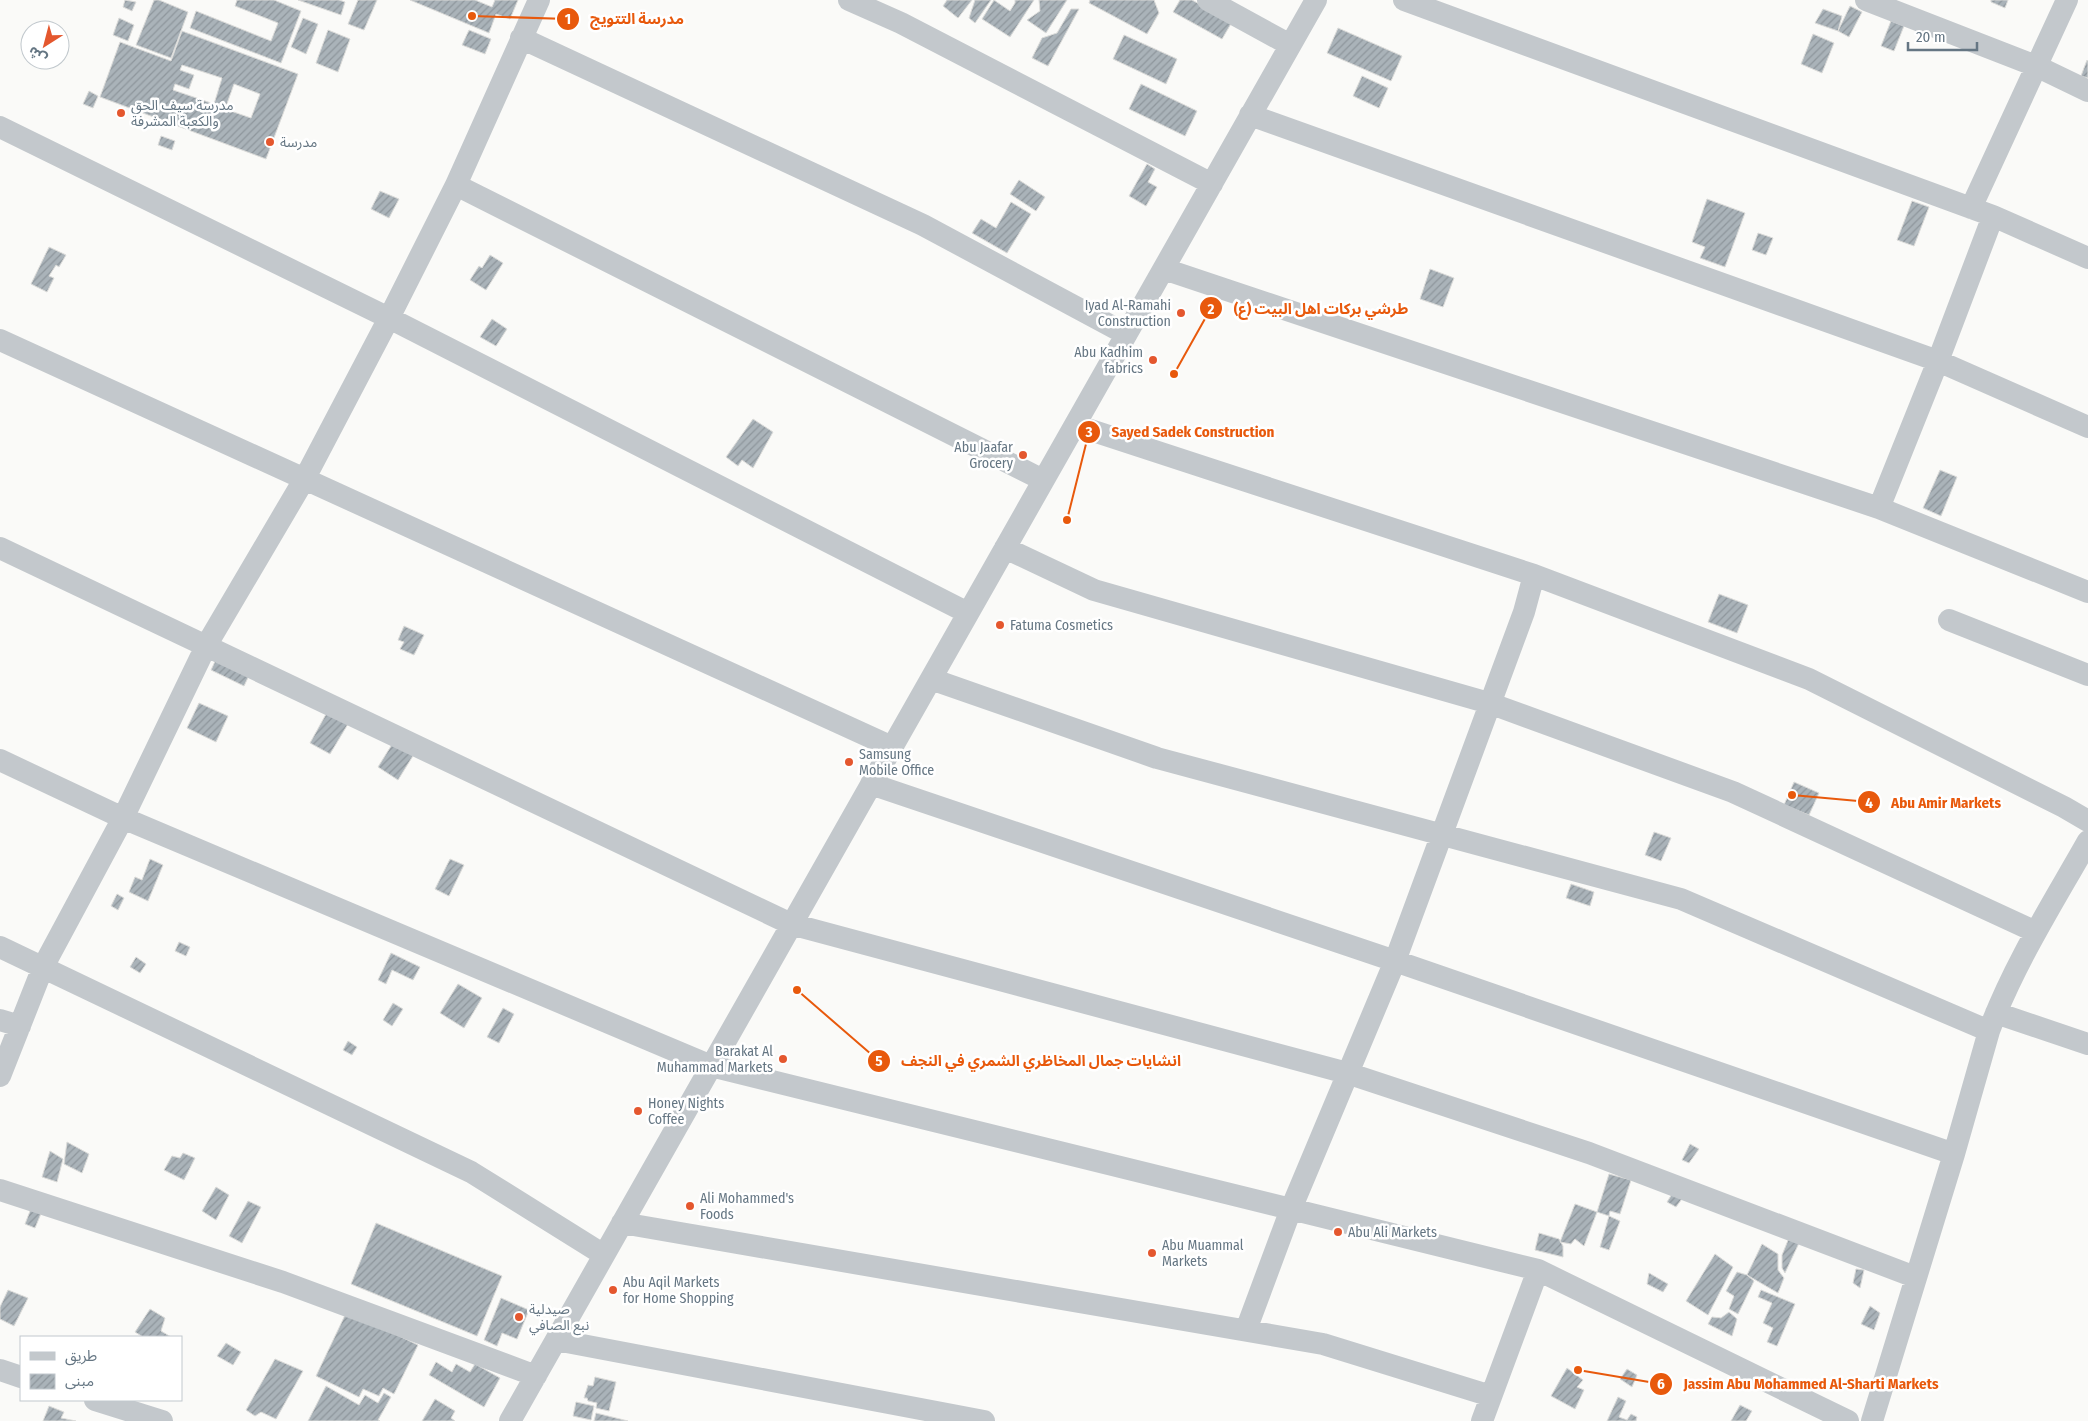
<svg xmlns="http://www.w3.org/2000/svg" width="2088" height="1421" font-family="'Fira Sans Condensed','Noto Sans Arabic',sans-serif">
	<defs>
		<pattern id="building-hatch" width="6" height="6" patternUnits="userSpaceOnUse" patternTransform="scale(1.25)"><rect width="6" height="6" fill="#aab3b9"/><path d="M-1 1l2-2M0 6l6-6M5 7l2-2" fill="none" stroke="#8e969c"/></pattern>
	</defs>
	<rect width="100%" height="100%" fill="#fafaf8"/>
	<path fill="url(#building-hatch)" stroke="#dcdcda" fill-rule="evenodd" d="M125,0L136,2L132,11L123,7Z
		M154,0H159L188,12L171,58L136,45Z
		M237,0H274L301,11L281,63L190,28L196,11L271,41L278,23L235,6Z
		M298,0H339L345,2L341,15Z
		M358,0H377L364,30L348,24Z
		M410,0H475L492,7L495,0H518L510,19L496,14L489,33Z
		M947,0H972L958,18L943,6Z
		M975,0H991L975,23L969,18Z
		M994,0L1010,11L1015,3V0H1034L1010,37L982,19Z
		M1039,0H1067L1046,33L1027,20L1040,11Z
		M1090,0H1154L1159,13L1147,34L1089,3Z
		M1180,0H1192L1232,22L1222,39L1173,12Z
		M1991,0H2008L2005,8L1991,2Z
		M1850,6L1862,12L1849,37L1838,31Z
		M1071,9H1079L1048,66L1032,58L1042,38L1057,33Z
		M1823,9L1842,16L1838,31L1815,23Z
		M119,18L134,25L128,41L113,35Z
		M303,18L318,24L306,54L291,47Z
		M1891,21L1904,26L1894,51L1881,46Z
		M1338,28L1402,56L1391,81L1327,53Z
		M328,30L350,39L338,72L316,63Z
		M469,30L491,39L485,54L462,45Z
		M182,31L298,74L266,159L100,97L120,42L171,61ZM182,65L222,78L214,104L173,90L175,84L189,89L194,75L180,70ZM234,84L260,94L251,118L225,109Z
		M1813,34L1834,43L1822,73L1801,64Z
		M1124,35L1177,59L1166,84L1113,59Z
		M2087,60L2088,61V78L2081,76Z
		M1362,76L1388,88L1379,108L1353,96Z
		M1141,84L1197,111L1185,136L1129,109Z
		M89,91L98,96L93,108L83,104Z
		M161,136L175,141L172,150L158,145Z
		M1147,164L1155,169L1148,182L1157,187L1146,206L1129,196Z
		M1019,180L1045,197L1036,211L1010,194Z
		M380,191L399,199L389,218L371,209Z
		M1707,199L1745,213L1725,267L1700,258L1705,247L1692,242Z
		M1912,201L1929,207L1914,246L1897,240Z
		M1011,202L1031,214L1007,253L972,233L981,219L996,228Z
		M1758,233L1773,238L1766,255L1752,250Z
		M49,247L66,255L59,267L56,265L49,276L54,278L47,292L31,284Z
		M490,255L503,263L486,290L470,280L479,266L482,268Z
		M1430,269L1454,278L1443,307L1420,299Z
		M492,319L507,329L496,346L480,337Z
		M753,419L773,432L753,468L742,460L738,466L726,457Z
		M1940,470L1957,477L1941,516L1923,508Z
		M1719,594L1748,605L1737,633L1708,622Z
		M404,626L424,635L414,655L400,649L404,642L398,640Z
		M219,653L252,669L244,686L211,670Z
		M199,703L228,716L216,742L187,728Z
		M330,707L351,719L330,754L310,743Z
		M396,738L416,751L398,780L378,767Z
		M1794,782L1819,793L1809,815L1784,805Z
		M1654,832L1671,838L1661,861L1645,855Z
		M150,859L163,865L148,901L129,892L135,877L142,880Z
		M450,859L464,865L449,896L435,889Z
		M1571,884L1594,892L1590,906L1566,898Z
		M117,894L124,898L118,910L111,906Z
		M179,942L190,947L186,956L175,951Z
		M391,953L420,967L413,980L392,970L386,984L378,980Z
		M136,957L146,964L140,973L130,967Z
		M458,984L482,998L464,1028L440,1013Z
		M393,1003L403,1009L392,1026L383,1020Z
		M503,1008L514,1014L499,1043L487,1037Z
		M348,1041L357,1047L352,1055L343,1050Z
		M67,1142L89,1154L82,1173L64,1164Z
		M1690,1144L1699,1149L1689,1163L1682,1160Z
		M50,1151L63,1159L57,1182L42,1177Z
		M183,1153L195,1158L184,1180L164,1170L172,1156L180,1158Z
		M1609,1174L1631,1180L1620,1214L1610,1211L1609,1216L1597,1212Z
		M216,1187L229,1195L216,1220L202,1211Z
		M1674,1191L1684,1196L1676,1207L1667,1202Z
		M248,1201L261,1207L242,1243L229,1236Z
		M1575,1204L1597,1212L1584,1246L1575,1239L1571,1244L1560,1242Z
		M32,1206L42,1211L35,1228L25,1224Z
		M1609,1216L1620,1221L1609,1250L1600,1247Z
		M376,1223L502,1276L477,1336L351,1284Z
		M1539,1233L1559,1239L1563,1246V1257L1535,1250Z
		M1789,1238L1799,1243L1785,1273L1782,1268V1255Z
		M1762,1244L1778,1254V1270L1784,1278L1778,1293L1747,1275Z
		M1715,1254L1733,1267L1708,1315L1686,1301Z
		M1856,1269L1864,1270L1860,1288L1853,1283Z
		M1737,1272L1747,1275L1754,1281L1738,1314L1729,1309L1734,1296L1726,1291Z
		M1649,1273L1668,1284L1663,1292L1647,1284Z
		M8,1290L28,1298L14,1326L0,1319V1307Z
		M1761,1290L1795,1304L1777,1346L1767,1342L1773,1328L1763,1323L1772,1303L1758,1297Z
		M501,1298L529,1310L517,1339L502,1333L497,1346L484,1340Z
		M1870,1306L1880,1313L1874,1330L1861,1324Z
		M150,1309L165,1318L161,1331L171,1337H143L135,1332Z
		M347,1311L418,1345L394,1394L383,1388L379,1396L363,1389L359,1397L316,1376Z
		M1729,1312L1737,1319L1732,1336L1708,1324L1712,1317L1721,1318Z
		M226,1343L241,1352L233,1365L217,1356Z
		M275,1359L303,1371L276,1419L261,1412L255,1416L246,1410Z
		M436,1362L452,1372L456,1364L470,1372L475,1364L500,1378L484,1407L429,1375Z
		M1567,1368L1583,1380L1577,1387L1584,1390L1575,1409L1551,1396Z
		M1627,1369L1637,1375L1632,1387L1620,1379Z
		M595,1377L616,1382L609,1411L596,1408L597,1403L588,1401L587,1398H584L588,1385L593,1386Z
		M326,1386L359,1405L365,1395L378,1403L384,1393L391,1397L378,1420L380,1421H308Z
		M1618,1397L1626,1401L1619,1417L1627,1420L1631,1414L1637,1417L1636,1421H1607Z
		M435,1399L455,1411L451,1418L455,1421H422Z
		M576,1402L594,1406L591,1420L573,1416Z
		M1740,1405L1752,1411L1746,1421H1731Z
		M49,1406L64,1412L61,1418L76,1421H43Z
		M596,1413L628,1421H594Z"/>
	<g fill="none" stroke-linecap="round" stroke-linejoin="round">
		<path stroke="#c3c8cc" stroke-width="22" d="M849,0L901,23L1212,184
			M1208,0L1290,45
			M1404,0L1993,216L2088,258
			M1866,0L2036,66L2088,91
			M521,38L923,225L1126,334
			M1250,115L1938,361L2088,427
			M0,127L389,318L968,613
			M456,185L1043,480
			M1971,208L2067,0
			M1164,269L1879,508L2088,592
			M0,340L892,747
			M1075,425L1534,575L1524,612L1395,961L1291,1209L1246,1330
			M1879,508L1938,361L1993,216
			M0,548L791,924L1347,1073L1589,1153L1915,1277
			M1005,548L1094,590L1489,703L1733,792L2036,932
			M1534,575L1809,679L2064,807L2088,821
			M1949,620L2088,675
			M931,679L1157,758L1681,899L1989,1031
			M0,760L123,818L711,1066L1538,1270L1482,1421
			M871,784L1395,961L1954,1154
			M0,947L471,1172L604,1255
			M1996,1013L2088,1044
			M0,1020L20,1026
			M0,1076L43,967L123,818L206,646L305,478L389,318L456,185L539,0
			M0,1190L283,1282L536,1376
			M622,1223L1323,1344L1491,1396
			M1538,1270L1848,1421
			M556,1340L984,1421
			M0,1370L21,1377
			M95,1400L162,1421
			M510,1421L1316,0
			M1872,1421L1954,1154L1989,1031C2014,964 2053,903 2088,841"/>
	</g>
	<g fill="#e4572e" stroke="#fff" stroke-width="2">
		<circle cx="121" cy="113" r="5"/>
		<circle cx="270" cy="142" r="5"/>
		<circle cx="1181" cy="313" r="5"/>
		<circle cx="1153" cy="360" r="5"/>
		<circle cx="1023" cy="455" r="5"/>
		<circle cx="1000" cy="625" r="5"/>
		<circle cx="849" cy="762" r="5"/>
		<circle cx="783" cy="1059" r="5"/>
		<circle cx="638" cy="1111" r="5"/>
		<circle cx="690" cy="1206" r="5"/>
		<circle cx="1338" cy="1232" r="5"/>
		<circle cx="1152" cy="1253" r="5"/>
		<circle cx="613" cy="1290" r="5"/>
		<circle cx="519" cy="1317" r="5"/>
	</g>
	<g text-anchor="middle" stroke-width="5" stroke-linejoin="round" paint-order="stroke">
		<g font-size="14" fill="#657683" stroke="#fff" text-anchor="start">
			<text x="131" y="110">مدرسة سيف الحق<tspan x="131" dy="16">والكعبة المشرفة</tspan></text>
			<text x="280" y="147">مدرسة</text>
			<text x="1171" y="310" text-anchor="end">Iyad Al-Ramahi<tspan x="1171" dy="16">Construction</tspan></text>
			<text x="1143" y="357" text-anchor="end">Abu Kadhim<tspan x="1143" dy="16">fabrics</tspan></text>
			<text x="1013" y="452" text-anchor="end">Abu Jaafar<tspan x="1013" dy="16">Grocery</tspan></text>
			<text x="1010" y="630">Fatuma Cosmetics</text>
			<text x="859" y="759">Samsung<tspan x="859" dy="16">Mobile Office</tspan></text>
			<text x="773" y="1056" text-anchor="end">Barakat Al<tspan x="773" dy="16">Muhammad Markets</tspan></text>
			<text x="648" y="1108">Honey Nights<tspan x="648" dy="16">Coffee</tspan></text>
			<text x="700" y="1203">Ali Mohammed's<tspan x="700" dy="16">Foods</tspan></text>
			<text x="1348" y="1237">Abu Ali Markets</text>
			<text x="1162" y="1250">Abu Muammal<tspan x="1162" dy="16">Markets</tspan></text>
			<text x="623" y="1287">Abu Aqil Markets<tspan x="623" dy="16">for Home Shopping</tspan></text>
			<text x="529" y="1314">صيدلية<tspan x="529" dy="16">نبع الصافي</tspan></text>
		</g>
	</g>
	<path fill="none" stroke="#e8590c" stroke-width="2" d="M472 16L568 19M1174 374L1211 308M1067 520L1089 432M1792 795L1869 802M797 990L879 1061M1578 1370L1661 1384"/>
	<g fill="#e8590c" stroke="#fff" stroke-width="2">
		<circle cx="472" cy="16" r="5"/>
		<circle cx="1174" cy="374" r="5"/>
		<circle cx="1067" cy="520" r="5"/>
		<circle cx="1792" cy="795" r="5"/>
		<circle cx="797" cy="990" r="5"/>
		<circle cx="1578" cy="1370" r="5"/>
		<circle cx="568" cy="19" r="12"/>
		<circle cx="1211" cy="308" r="12"/>
		<circle cx="1089" cy="432" r="12"/>
		<circle cx="1869" cy="802" r="12"/>
		<circle cx="879" cy="1061" r="12"/>
		<circle cx="1661" cy="1384" r="12"/>
	</g>
	<g font-size="15" text-anchor="middle" font-weight="bold" fill="#fff">
		<text x="568" y="24">1</text>
		<text x="1211" y="314">2</text>
		<text x="1089" y="437">3</text>
		<text x="1869" y="808">4</text>
		<text x="879" y="1066">5</text>
		<text x="1661" y="1389">6</text>
	</g>
	<g font-size="15" text-anchor="middle" font-weight="bold" fill="#e8590c" stroke="#fff" stroke-width="5" stroke-linejoin="round" paint-order="stroke">
		<text x="637" y="24">مدرسة التتويج</text>
		<text x="1321" y="314">طرشي بركات اهل البيت (ع)</text>
		<text x="1193" y="437">Sayed Sadek Construction</text>
		<text x="1946" y="808">Abu Amir Markets</text>
		<text x="1041" y="1066">انشايات جمال المخاظري الشمري في النجف</text>
		<text x="1811" y="1389">Jassim Abu Mohammed Al-Sharti Markets</text>
	</g>
	<rect x="20" y="1336" width="162" height="65" fill="#ffffff" stroke="#c1c8cd"/>
	<rect x="30" y="1352" width="25" height="8" fill="#c3c8cc" stroke="#c1c8cd"/>
	<text x="65" y="1361" font-size="15" fill="#657683">طريق</text>
	<rect x="30" y="1374" width="25" height="15" fill="url(#building-hatch)" stroke="#c1c8cd"/>
	<text x="65" y="1386" font-size="15" fill="#657683">مبنى</text>
	<g transform="translate(45 45) rotate(216)"><circle r="24" fill="#ffffff" stroke="#c1c8cd"/>
	<path d="M0-4L9 19L0 12L-9 19Z" fill="#e4572e"/>
	<text y="-8" font-size="14" font-weight="bold" text-anchor="middle" fill="#657683">ش</text>
	</g>
	<path d="M1908 42v8h69v-8" fill="none" stroke="#657683" stroke-width="2.5"/>
	<text x="1916" y="42" font-size="15" fill="#657683" stroke="#ffffff" stroke-width="4" paint-order="stroke">20 m</text>
</svg>
